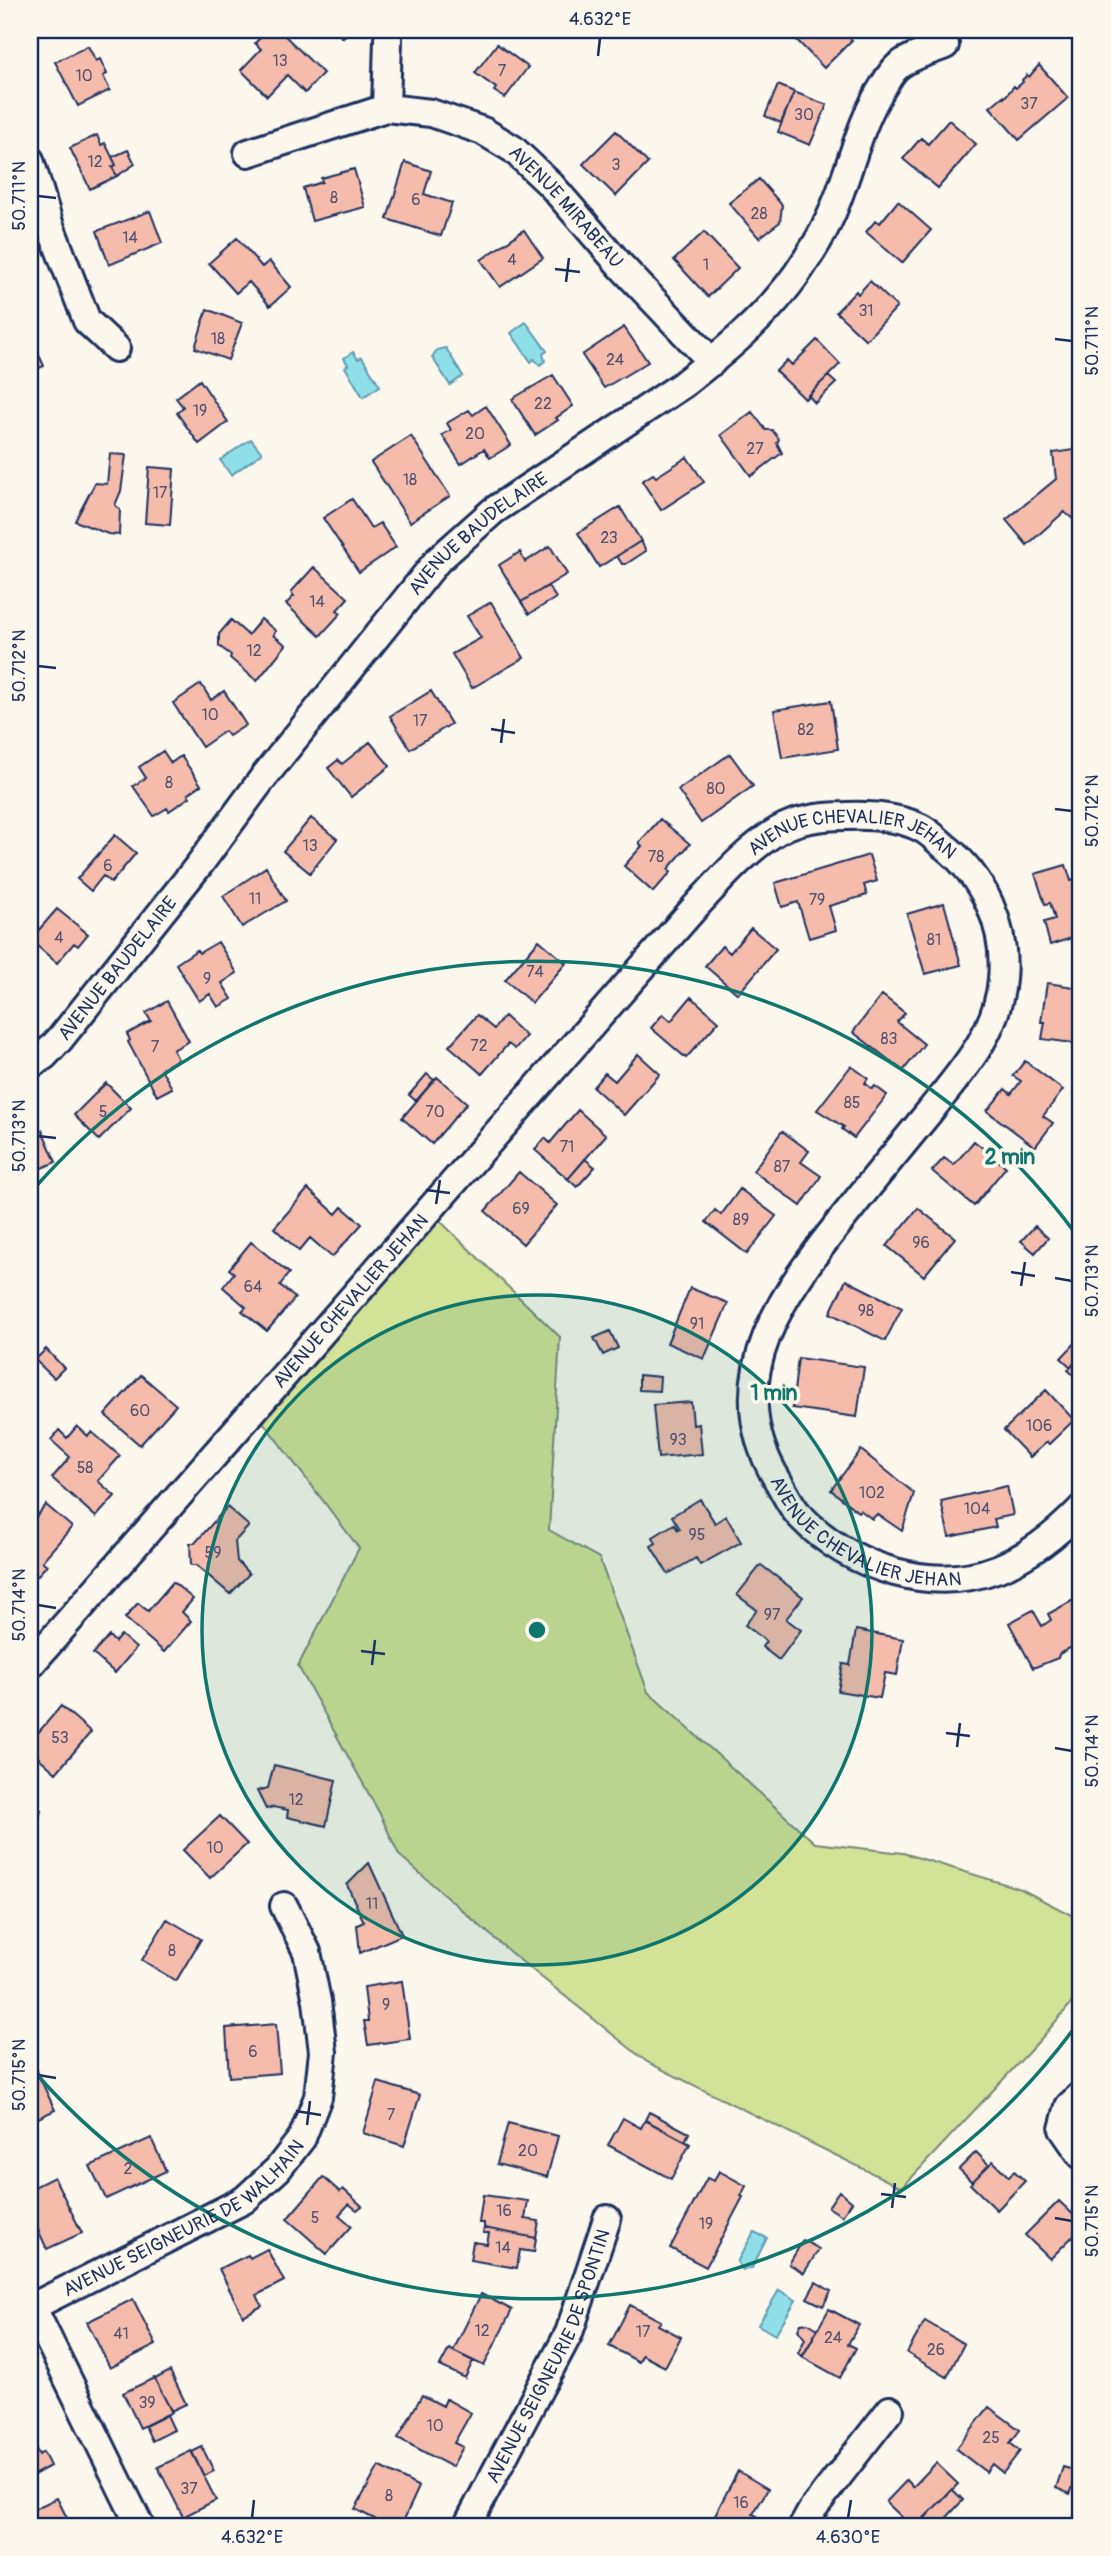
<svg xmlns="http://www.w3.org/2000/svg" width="1111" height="2556" font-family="Pangolin,sans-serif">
	<rect width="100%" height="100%" fill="#fbf7ec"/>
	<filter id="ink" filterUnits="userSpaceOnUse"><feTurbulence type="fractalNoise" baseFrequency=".0143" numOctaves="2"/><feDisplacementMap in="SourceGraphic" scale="14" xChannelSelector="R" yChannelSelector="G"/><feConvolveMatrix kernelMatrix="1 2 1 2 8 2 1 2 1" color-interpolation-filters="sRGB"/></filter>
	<g filter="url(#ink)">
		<path fill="#d2e296" stroke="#76887a" stroke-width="2" d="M437,1218L560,1337L549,1530L599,1558L648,1692L815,1843L903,1853L1021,1889L1081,1920V1992L1040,2040L902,2188L647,2062L510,1952L399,1855L380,1814L298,1666L359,1548L260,1418Z"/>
		<path fill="#8fdfe8" stroke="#6199b1" stroke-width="2" d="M526,322L547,351L543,354L545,361L540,365L534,359L531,362L511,333Z
			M446,348L463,376L450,385L432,357L437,350Z
			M353,352L358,359L362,357L380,386L363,397L345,367L348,365L344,358Z
			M251,439L262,453L231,475L220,460Z
			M754,2232L767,2238L752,2268L743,2270L737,2262Z
			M779,2290L796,2300L775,2335L758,2325Z"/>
		<path fill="#f5bcac" stroke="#1b2f5e" stroke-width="2" d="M268,30H279L323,73L305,93L287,75L267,96L241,70L261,49L255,43Z
			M334,30H350L343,38Z
			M787,30H842L852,40L824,68Z
			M497,44L528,67L505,98L494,91L496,88L475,73Z
			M88,46L96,61L100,59L107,74L103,76L110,90L78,106L55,62Z
			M1039,65L1068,98L1019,140L990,107L1003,96L1004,98L1014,86L1016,88L1023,82L1022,80L1027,75L1029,77Z
			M778,85L794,92L781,123L765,116Z
			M794,92L827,105L810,145L778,132Z
			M949,120L976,144L938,188L903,159L921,138L928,144Z
			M616,131L648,163L616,196L583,164Z
			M97,135L101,145L105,143L116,165L112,167L117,176L90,189L70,148Z
			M128,150L135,164L117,176L112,167L116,165L112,157Z
			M405,162L431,171L424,194L452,203L441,236L387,219Z
			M354,169L365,207L312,221L303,188L322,182L321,178Z
			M759,179L782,205L780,222L759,238L729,203Z
			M898,201L931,230L902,263L866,232L876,220L880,223Z
			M150,211L162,243L109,265L97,231Z
			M524,230L543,258L500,287L481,260Z
			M704,232L738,268L708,297L674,260Z
			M237,238L262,267L269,261L291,287L270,306L249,282L236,293L209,263Z
			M870,281L897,307L866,340L836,312L856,291L858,294Z
			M207,309L242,323L228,360L195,348Z
			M624,327L648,362L604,388L582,355Z
			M30,335L44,366L30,372Z
			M817,340L840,364L805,399L776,371L787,360L792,365Z
			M553,375L573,406L556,418L558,420L535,435L512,399Z
			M828,376L836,383L815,403L808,395Z
			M200,380L228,422L199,444L177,413L183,407L176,398Z
			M486,406L511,445L490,458L484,449L461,464L442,435L451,430L447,423L469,410L473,415Z
			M752,412L766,430H772L779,439L777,443L782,453L751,476L721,435Z
			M411,436L450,496L410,522L371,462Z
			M1081,449V525L1064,512L1027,545L1006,520L1056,479L1053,453Z
			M110,454L126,455L121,491L115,505L120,510L119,535L108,534L75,521L95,483L107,484Z
			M687,457L704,482L661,510L642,481L653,474L656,477Z
			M149,467L174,469L170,525L145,523Z
			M352,499L371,528L380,523L396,547L359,572L323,518Z
			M620,507L641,541L599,567L578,533Z
			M641,541L646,551L626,564H622L617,556Z
			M550,546L567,574L521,602L499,565L520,552L525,562Z
			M314,567L348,598L337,610L341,613L320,636L286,604L294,596L291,592Z
			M548,586L556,598L529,614L521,602Z
			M491,602L524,658L472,688L452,654L481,638L467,616Z
			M261,619L276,631L273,635L286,645L257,681L230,658L231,655L219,646V634L231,620L248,635Z
			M201,684L211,700L224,691L246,725L229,736L225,731L202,747L173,703Z
			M431,691L451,724L410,749L390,716Z
			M831,701L838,749L782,758L774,710Z
			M370,742L390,766L351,797L328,768L338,760L342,764Z
			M163,751L171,763L181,756L201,785L188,794L190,797L169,811L167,808L154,816L133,786L146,778L139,767Z
			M730,754L753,786L701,823L678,790Z
			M311,818L337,839L310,873L283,851Z
			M660,819L690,844L668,869L671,872L653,892L624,866L642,846L639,843Z
			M115,835L136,853L111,883L103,876L91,891L77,879Z
			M869,855L877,881L864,885L867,895L829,906L836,930L809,938L798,902L782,907L775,883Z
			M1066,865L1071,881L1081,878V935L1050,945L1044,922L1055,919L1050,903L1045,904L1035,874Z
			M266,867L286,901L242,927L223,896Z
			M944,903L961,965L925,974L907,914Z
			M57,909L88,934L78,946L74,943L57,963L30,940Z
			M751,928L776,949L738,994L705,966L722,946L730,953Z
			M539,940L566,963L532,1003L505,980Z
			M218,942L237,973L222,983L232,999L218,1007L210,994L199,1001L176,964L197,950L199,953Z
			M1047,983L1081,988L1078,1026H1081V1044L1042,1039L1045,1022H1041Z
			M882,995L905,1013L897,1022L924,1044L903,1071L853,1032Z
			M691,997L719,1021L686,1058L651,1028L663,1014L671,1021Z
			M167,1001L189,1041L173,1050L178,1059L161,1069L172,1088L157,1096L128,1042L130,1040L127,1034L151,1021L146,1013Z
			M477,1015L494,1029L504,1016L526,1036L515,1049L508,1044L482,1074L449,1046Z
			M638,1054L660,1074L624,1115L593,1087L605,1073L615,1081Z
			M1025,1061L1063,1090L1043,1116L1053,1123L1035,1147L987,1111L1005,1089L1011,1094L1021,1081L1013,1076Z
			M851,1066L868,1078L865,1083L872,1089L875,1086L887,1095L854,1138L842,1129L844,1127L817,1110Z
			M427,1074L434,1080L416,1101L409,1095Z
			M437,1077L467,1103L432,1144L402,1118Z
			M106,1083L131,1108L99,1140L74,1115Z
			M578,1110L606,1135L568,1179L535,1150L545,1138L550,1143Z
			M42,1130L56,1162L30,1173V1135Z
			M782,1131L809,1151L801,1162L821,1176L801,1206L753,1171Z
			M974,1141L1006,1167L974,1206L932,1171L944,1158L954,1165Z
			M585,1159L595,1167L577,1187L568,1179Z
			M519,1172L557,1205L523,1244L485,1211Z
			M308,1189L336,1214L342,1207L362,1224L332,1257L310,1238L299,1251L274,1228Z
			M740,1189L776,1216L747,1254L706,1222L715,1210L721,1215Z
			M918,1208L955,1238L924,1276L887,1246Z
			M1035,1226L1048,1238L1035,1253L1021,1241Z
			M251,1242L289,1273L280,1285L295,1298L267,1331L242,1311L246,1307L223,1287L234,1273L229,1269Z
			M846,1280L902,1308L885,1341L830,1313Z
			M690,1288L728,1303L704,1359L667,1343Z
			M610,1331L618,1348L603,1355L594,1338Z
			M1081,1337V1356L1071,1367L1061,1358Z
			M46,1349L64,1368L54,1378L35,1360Z
			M1081,1356V1382L1068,1370Z
			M798,1358L864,1367L857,1417L792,1408Z
			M141,1375L176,1405L140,1445L105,1415Z
			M639,1375L660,1377L659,1391L639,1390Z
			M1046,1390L1074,1420L1049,1444L1047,1442L1030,1457L1004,1430Z
			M691,1402L693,1425L699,1424L702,1454L658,1458L653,1405Z
			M77,1426L88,1436L92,1432L120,1456L98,1481L115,1496L96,1517L52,1478L70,1457L51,1440L59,1430L67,1438Z
			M861,1450L914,1493L902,1531L877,1514L872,1519L860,1510L858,1512L831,1490Z
			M1007,1486L1013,1515L994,1519L996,1527L949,1537L941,1501Z
			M700,1499L715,1523L726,1516L741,1542L700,1565L696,1558L668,1574L651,1546L656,1543L653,1537L674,1524L678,1530L680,1529L672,1516Z
			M46,1505L72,1527L42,1561L47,1565L37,1576L30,1569V1524Z
			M227,1507L249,1526L235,1541L237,1561L249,1574L230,1594L196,1565H191L190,1543H195Z
			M761,1565L803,1597L786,1619L801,1630L779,1660L762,1647L766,1641L745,1625L757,1610L737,1595Z
			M173,1582L193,1599L182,1612L191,1621L164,1652L125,1618L138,1603L148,1611Z
			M1079,1597L1081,1602V1642L1059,1654L1058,1658L1033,1668L1009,1623L1033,1610L1042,1626L1051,1620L1048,1614Z
			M856,1630L903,1639L897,1675L885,1673L880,1698L838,1691L843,1664L850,1665Z
			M121,1635L136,1648L115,1673L93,1654L109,1636L115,1642Z
			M61,1706L91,1732L56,1773L30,1750V1742Z
			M274,1765L336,1780L326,1826L287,1817L288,1810L273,1807L266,1809L257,1791L268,1788Z
			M30,1807L41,1810L30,1857Z
			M220,1816L247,1844L210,1878L183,1850Z
			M369,1863L402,1935L360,1953L357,1925L364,1922L347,1885Z
			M167,1919L201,1939L176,1981L142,1960Z
			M402,1981L410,2039L368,2045L364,2021H368L364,1987Z
			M276,2024L280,2073L229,2077L226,2028Z
			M30,2057L55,2110L30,2122Z
			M378,2082L420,2095L404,2146L363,2133Z
			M649,2112L689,2133L685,2141L645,2120Z
			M623,2118L641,2128L645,2120L690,2144L671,2179L608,2145Z
			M508,2123L558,2136L547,2177L497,2164Z
			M151,2138L166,2171L106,2199L90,2166Z
			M976,2152L989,2165L972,2182L959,2169Z
			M993,2161L1009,2177L1014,2171L1025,2181L997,2210L970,2184Z
			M719,2171L746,2186L741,2196L743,2197L706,2267L670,2248L707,2178L714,2181Z
			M54,2177L82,2233L47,2249L30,2213V2189Z
			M323,2177L340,2192L343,2189L362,2206L357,2210L349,2204L339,2215L352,2226L327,2254L287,2219Z
			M839,2191L852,2202L842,2216L828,2207Z
			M483,2195L528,2201L525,2219L539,2221L536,2238L484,2228V2223H479Z
			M1059,2201L1081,2222V2228L1050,2259L1025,2235Z
			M484,2228L536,2238L534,2252L520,2250L517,2268L470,2260L473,2242L487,2244L489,2233H483Z
			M803,2240L819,2249L804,2273L789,2264Z
			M267,2249L284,2281L257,2295L262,2306L243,2316L219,2269L248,2255L250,2258Z
			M816,2282L831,2291L823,2306L807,2298Z
			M481,2294L512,2310L484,2366L453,2351Z
			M133,2299L156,2345L110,2368L87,2322Z
			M630,2305L661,2321L658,2325L681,2337L665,2367L642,2355L639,2362L609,2346Z
			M829,2309L859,2325L848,2344L856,2348L840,2378L802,2357Z
			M925,2321L964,2344L947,2377L907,2353Z
			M808,2323L818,2329L803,2356L798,2353L805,2339L798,2330L801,2324Z
			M449,2349L473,2361L465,2378L440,2366Z
			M170,2371L186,2404L171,2411L155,2379Z
			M154,2378L172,2412L140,2428L123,2393Z
			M422,2395L443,2406L446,2399L471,2413L454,2443L463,2447L452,2467L398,2438Z
			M989,2407L1020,2430L1010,2443L1020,2451L1003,2473L992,2464L986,2472L956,2449Z
			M167,2415L174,2430L152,2441L145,2426Z
			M30,2438L39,2455L43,2452L50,2466L30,2477Z
			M202,2447L214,2471L204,2476L192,2452Z
			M191,2451L216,2500L183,2517L158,2467Z
			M936,2463L958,2484L916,2526H911L886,2502L907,2480L913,2487Z
			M379,2466L419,2487L401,2526H388L355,2509Z
			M1063,2467L1079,2472L1070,2494L1056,2488Z
			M738,2471L768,2489L753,2514L757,2516L751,2526H709Z
			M952,2489L963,2500L939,2526H929L923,2520Z
			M57,2498L71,2526H30V2511Z
			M1081,2501V2526H1072Z"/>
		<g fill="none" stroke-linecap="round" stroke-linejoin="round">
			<g stroke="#1b2f5e" stroke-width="32">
				<g id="street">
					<path d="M386,108L388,39"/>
					<path id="s1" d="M248,153L386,108L431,113L483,131L513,149L551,185L621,266L712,362"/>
					<path d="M30,160L49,223L87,321L116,348"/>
					<path id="s2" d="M30,1065L44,1056L60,1039L199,865L263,778L437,561L493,511L682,385C727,350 776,309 806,260C819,241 830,220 838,198C853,159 861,120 884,85C888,78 894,68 901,64C913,55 931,51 945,45"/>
					<path id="s3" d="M30,1665L697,905C722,878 747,849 779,830C798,819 824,816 846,816C871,815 899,817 921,828C929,832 936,839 943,845C984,877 1007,927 1002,979C998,1032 962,1071 930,1111C904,1143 877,1175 851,1208C787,1287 715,1378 778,1481C785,1493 791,1507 800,1516C826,1543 859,1562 895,1572C972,1593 1029,1563 1081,1509"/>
					<path d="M1081,2095L1069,2106L1063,2129L1081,2155"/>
					<path d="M30,2302L140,2526"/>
					<path id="s4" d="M32,2307L244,2200L278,2169L302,2138L318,2097L323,2052L317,2001L307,1952L284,1906"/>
					<path id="s5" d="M467,2526L569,2333L607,2219"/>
					<path d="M803,2526L812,2510L890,2410"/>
				</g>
			</g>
			<use href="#street" stroke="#fbf7ec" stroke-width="26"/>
		</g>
	</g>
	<path fill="none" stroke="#1b2f5e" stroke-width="2.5" d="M598,56L600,38M38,196L56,198M555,269L580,272M566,282L569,258M1055,339L1072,341M38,666L56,668M491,729L515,733M501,743L504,719M1055,809L1072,811M38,1136L56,1138M426,1190L450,1193M436,1204L440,1180M1011,1272L1035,1276M1055,1278L1072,1281M1021,1286L1025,1262M38,1605L56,1608M361,1651L385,1654M372,1665L375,1640M946,1733L970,1736M957,1747L960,1723M1055,1748L1072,1751M38,2075L56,2078M296,2111L321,2115M307,2125L310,2101M881,2194L906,2197M892,2208L895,2183M1055,2218L1072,2221M252,2518L254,2500M848,2518L851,2500"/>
	<circle cx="537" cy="1630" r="335" fill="#0f766e" fill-opacity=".12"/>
	<g fill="none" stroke="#0f766e" stroke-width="3.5">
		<circle cx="537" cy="1630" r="335"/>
		<path d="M1078 2023A669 669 0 0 1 32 2069M32 1191A669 669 0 0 1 1078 1237"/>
	</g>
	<g text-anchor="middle" stroke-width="7" stroke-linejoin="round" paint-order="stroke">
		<g font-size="16" fill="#525272">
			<text x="280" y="66">13</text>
			<text x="502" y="76">7</text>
			<text x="84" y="81">10</text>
			<text x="1029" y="109">37</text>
			<text x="804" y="120">30</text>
			<text x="95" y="167">12</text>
			<text x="616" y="170">3</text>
			<text x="334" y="203">8</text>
			<text x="416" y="205">6</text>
			<text x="759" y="219">28</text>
			<text x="130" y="243">14</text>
			<text x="512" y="265">4</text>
			<text x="706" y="270">1</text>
			<text x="866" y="316">31</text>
			<text x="218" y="344">18</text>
			<text x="615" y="365">24</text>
			<text x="543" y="409">22</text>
			<text x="200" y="416">19</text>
			<text x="475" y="439">20</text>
			<text x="755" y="454">27</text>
			<text x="410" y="485">18</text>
			<text x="160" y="498">17</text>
			<text x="609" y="543">23</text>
			<text x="317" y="607">14</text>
			<text x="254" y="656">12</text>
			<text x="210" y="720">10</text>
			<text x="420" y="726">17</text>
			<text x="806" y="735">82</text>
			<text x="169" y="788">8</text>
			<text x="716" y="794">80</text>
			<text x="310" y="851">13</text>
			<text x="656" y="862">78</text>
			<text x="108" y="871">6</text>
			<text x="255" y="904">11</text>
			<text x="817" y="905">79</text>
			<text x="59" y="943">4</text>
			<text x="934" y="945">81</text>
			<text x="535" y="977">74</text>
			<text x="207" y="984">9</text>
			<text x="889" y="1044">83</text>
			<text x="479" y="1051">72</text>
			<text x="155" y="1052">7</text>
			<text x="852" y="1108">85</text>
			<text x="103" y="1117">5</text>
			<text x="435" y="1117">70</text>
			<text x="567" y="1152">71</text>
			<text x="782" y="1172">87</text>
			<text x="521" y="1214">69</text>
			<text x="741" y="1225">89</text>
			<text x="921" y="1248">96</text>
			<text x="253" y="1292">64</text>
			<text x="866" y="1316">98</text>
			<text x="697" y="1329">91</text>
			<text x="140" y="1416">60</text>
			<text x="1039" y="1431">106</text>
			<text x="678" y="1445">93</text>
			<text x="85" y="1473">58</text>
			<text x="872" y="1498">102</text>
			<text x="977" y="1514">104</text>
			<text x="697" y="1540">95</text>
			<text x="213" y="1558">59</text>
			<text x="772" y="1620">97</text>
			<text x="60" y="1743">53</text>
			<text x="296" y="1805">12</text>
			<text x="215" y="1853">10</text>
			<text x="372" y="1909">11</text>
			<text x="172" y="1956">8</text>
			<text x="386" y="2010">9</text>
			<text x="253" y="2057">6</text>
			<text x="391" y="2120">7</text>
			<text x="528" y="2156">20</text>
			<text x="128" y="2174">2</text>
			<text x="504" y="2216">16</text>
			<text x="315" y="2223">5</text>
			<text x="706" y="2229">19</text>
			<text x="503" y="2253">14</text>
			<text x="482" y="2336">12</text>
			<text x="643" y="2337">17</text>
			<text x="121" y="2339">41</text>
			<text x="833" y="2343">24</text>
			<text x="936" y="2355">26</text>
			<text x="147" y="2408">39</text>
			<text x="435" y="2431">10</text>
			<text x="991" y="2443">25</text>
			<text x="189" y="2494">37</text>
			<text x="389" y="2501">8</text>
			<text x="741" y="2508">16</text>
		</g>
		<g font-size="19" fill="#1b2f5e" stroke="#fbf7ec">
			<text dy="7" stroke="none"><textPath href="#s1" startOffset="359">AVENUE MIRABEAU</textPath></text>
			<text dy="7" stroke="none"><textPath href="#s2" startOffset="698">AVENUE BAUDELAIRE</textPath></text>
			<text dy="7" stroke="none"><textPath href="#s3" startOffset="1199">AVENUE CHEVALIER JEHAN</textPath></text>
			<text dy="7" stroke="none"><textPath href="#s2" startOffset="131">AVENUE BAUDELAIRE</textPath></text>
			<text dy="7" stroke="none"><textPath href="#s3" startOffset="485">AVENUE CHEVALIER JEHAN</textPath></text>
			<text dy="7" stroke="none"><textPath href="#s3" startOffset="2140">AVENUE CHEVALIER JEHAN</textPath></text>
			<text dy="7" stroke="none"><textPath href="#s4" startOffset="177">AVENUE SEIGNEURIE DE WALHAIN</textPath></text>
			<text dy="7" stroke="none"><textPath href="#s5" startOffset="189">AVENUE SEIGNEURIE DE SPONTIN</textPath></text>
		</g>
	</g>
	<circle cx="537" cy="1630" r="10" fill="#0f766e" stroke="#fbf7ec" stroke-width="3.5"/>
	<g font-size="21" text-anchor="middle" font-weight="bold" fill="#0f766e" stroke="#fbf7ec" stroke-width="7" stroke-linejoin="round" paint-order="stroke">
		<text x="1010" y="1164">2 min</text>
		<text x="774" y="1400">1 min</text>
	</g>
	<rect width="1111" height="2556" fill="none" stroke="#fbf7ec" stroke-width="77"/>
	<rect x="38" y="38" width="1034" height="2480" fill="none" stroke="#1b2f5e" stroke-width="2.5"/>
	<g font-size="18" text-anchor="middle" fill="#1b2f5e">
		<text x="600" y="25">4.632°E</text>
		<text transform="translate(19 196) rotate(-90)" y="6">50.711°N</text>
		<text transform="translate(1092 341) rotate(-90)" y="6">50.711°N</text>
		<text transform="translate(19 666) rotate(-90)" y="6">50.712°N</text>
		<text transform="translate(1092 811) rotate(-90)" y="6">50.712°N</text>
		<text transform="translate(19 1136) rotate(-90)" y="6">50.713°N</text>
		<text transform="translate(1092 1281) rotate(-90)" y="6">50.713°N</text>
		<text transform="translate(19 1605) rotate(-90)" y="6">50.714°N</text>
		<text transform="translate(1092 1751) rotate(-90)" y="6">50.714°N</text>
		<text transform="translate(19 2075) rotate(-90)" y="6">50.715°N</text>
		<text transform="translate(1092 2221) rotate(-90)" y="6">50.715°N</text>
		<text x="252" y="2543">4.632°E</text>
		<text x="848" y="2543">4.630°E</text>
	</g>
</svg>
